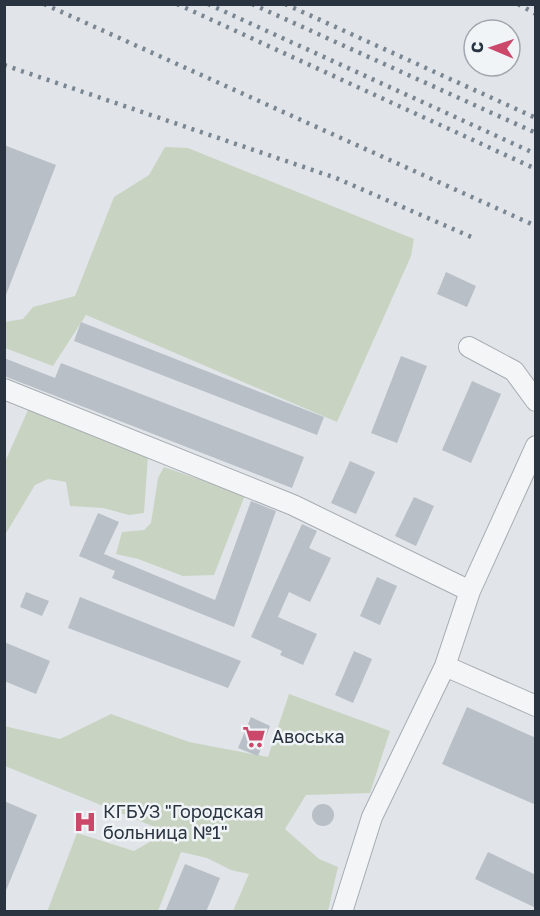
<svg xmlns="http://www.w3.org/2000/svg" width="540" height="916" font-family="'Golos Text',sans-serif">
	<rect width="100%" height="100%" fill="#e1e5e9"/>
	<path fill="#c8d3c2" d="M165,147L188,148L414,239L411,256L337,422L86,315L53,366L5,348V322L23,319L33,307L75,296L114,197L149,175Z
		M28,410L148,455L144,513L129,515L103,508L70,506L66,482L48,479L35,485L5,535V462Z
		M164,467L245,495L214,575L183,576L138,559L116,554L122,532L144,530L151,523L158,478Z
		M289,694L390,731L370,793L306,795L285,829L319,859L338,867L328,911H233L249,874L231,870L207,858L181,852L158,911L47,912L77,833L134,851L167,832L5,766L4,726L60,739L111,714L189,742L268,757Z"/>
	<path fill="#b8bfc6" d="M4,145L56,165L6,295H4Z
		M446,272L476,286L467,307L437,294Z
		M81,322L324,417L317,435L74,341Z
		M401,356L427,366L397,443L371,433Z
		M4,358L55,378L61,363L304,457L292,488L4,376Z
		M472,381L501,394L471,463L442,450Z
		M350,461L375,472L356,514L331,503Z
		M414,497L434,506L416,546L395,536Z
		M251,501L276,511L234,627L112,578L115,571L79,556L98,513L119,522L104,554L215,600Z
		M302,524L317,531L309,548L331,558L310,602L289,592L278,617L317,634L303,665L280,655L282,651L251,637Z
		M377,577L397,586L380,625L360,616Z
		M26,592L49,601L42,616L20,607Z
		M80,597L241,661L228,688L68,628Z
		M4,642L50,661L36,694L4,681Z
		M354,651L372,659L353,703L335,695Z
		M467,707L536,738V805L442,764Z
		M251,717L270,726L258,756L238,748Z
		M4,801L37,815L5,893H4Z
		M312 815a11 11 0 1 1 22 0a11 11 0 1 1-22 0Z
		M488,852L536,875V908L475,879Z
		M185,864L220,878L206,912H165Z"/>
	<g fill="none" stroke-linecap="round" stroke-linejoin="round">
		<g stroke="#a6acb3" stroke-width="22">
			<path id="minor" d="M469,347L514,371L536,401
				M4,389L293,505L470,591L445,666L372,817L342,912
				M470,591L536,446
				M445,666L536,706"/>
		</g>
		<use href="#minor" stroke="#f3f5f7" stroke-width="20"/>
		<path stroke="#7a8692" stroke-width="4.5" stroke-dasharray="3 6" stroke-linecap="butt" d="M44,4L536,226
			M177,4L536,169
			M208,4L536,154
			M252,4L536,133
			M285,4L536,118
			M518,4L536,14
			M4,65L336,178L476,239"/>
	</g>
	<defs>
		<g id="supermarket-bare" transform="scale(1.8)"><path d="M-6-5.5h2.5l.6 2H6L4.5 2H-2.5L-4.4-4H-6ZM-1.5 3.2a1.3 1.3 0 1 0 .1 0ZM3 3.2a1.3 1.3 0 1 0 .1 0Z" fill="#cb486a" stroke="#f0f4f7" stroke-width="2.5" paint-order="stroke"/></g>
		<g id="hospital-bare" transform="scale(1.8)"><path d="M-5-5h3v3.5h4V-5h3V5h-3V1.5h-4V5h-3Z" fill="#cb486a" stroke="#f0f4f7" stroke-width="2.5" paint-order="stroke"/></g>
	</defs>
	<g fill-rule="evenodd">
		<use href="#supermarket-bare" x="254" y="737"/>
		<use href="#hospital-bare" x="85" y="822"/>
	</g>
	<g text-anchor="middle" stroke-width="5" stroke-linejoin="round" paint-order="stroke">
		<g font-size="18" fill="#293440" stroke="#f0f4f7" text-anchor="start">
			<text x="272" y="743">Авоська</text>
			<text x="103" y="818">КГБУЗ "Городская<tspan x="103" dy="21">больница №1"</tspan></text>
		</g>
	</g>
	<rect width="540" height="916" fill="none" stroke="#293440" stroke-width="12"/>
	<g transform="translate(492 48) rotate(272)"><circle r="28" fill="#f0f4f7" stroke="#a0a7ae" stroke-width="1.5"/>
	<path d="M0-4.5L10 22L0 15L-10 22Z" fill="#cb486a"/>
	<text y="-9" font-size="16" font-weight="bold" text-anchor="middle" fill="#293440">С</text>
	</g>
</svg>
